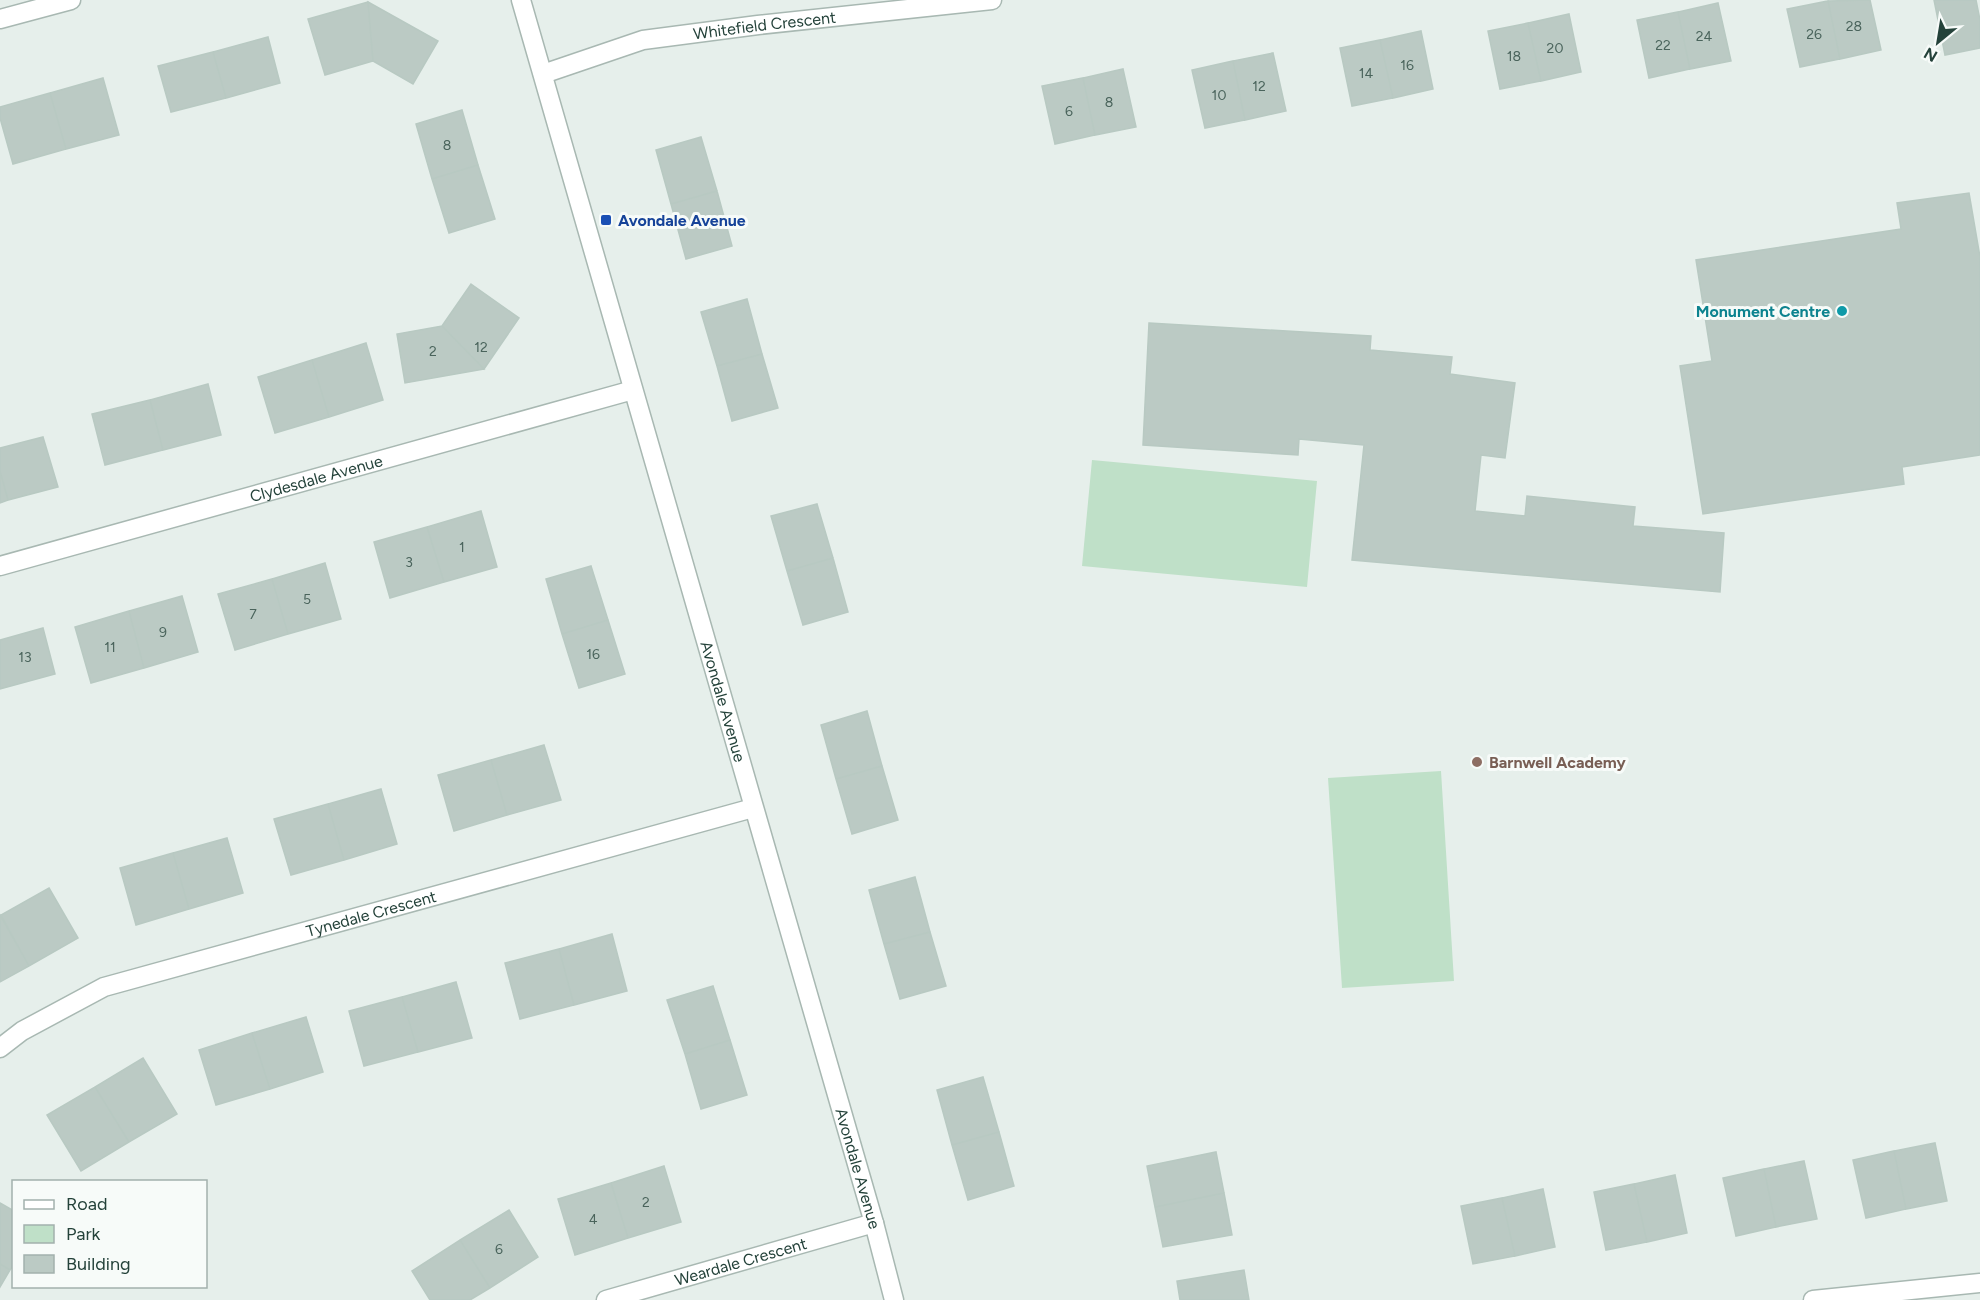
<svg xmlns="http://www.w3.org/2000/svg" width="1980" height="1300" viewBox="0 0 1980 1300" font-family="Figtree,sans-serif">
<style>
.green{fill:#bfe0c8}
.building{fill:#bbcac4;stroke:#b8c9c2;stroke-width:1.5}
.lines{fill:none;stroke-linecap:round;stroke-linejoin:round}
.minor-casing{stroke:#a8b8b2;stroke-width:21}
.minor{stroke:#fff;stroke-width:18}
.transit-dot{fill:#1a4fb4;stroke:#f7fbf9;stroke-width:2}
.culture-dot{fill:#0f9aa8;stroke:#f7fbf9;stroke-width:2}
.education-dot{fill:#8d6e63;stroke:#f7fbf9;stroke-width:2}
.labels{text-anchor:middle;stroke-width:6;stroke-linejoin:round;paint-order:stroke}
.number-label{font-size:14px;fill:#4a645c}
.street-label{font-size:16px;fill:#24423a;stroke:#f7fbf9}
.transit-label{font-size:16px;font-weight:bold;fill:#164399;stroke:#f7fbf9;text-anchor:start}
.culture-label{font-size:16px;font-weight:bold;fill:#0d838f;stroke:#f7fbf9;text-anchor:end}
.education-label{font-size:16px;font-weight:bold;fill:#785e54;stroke:#f7fbf9;text-anchor:start}
</style>
<rect width="100%" height="100%" fill="#e6efeb"/>
<path class="green" d="M 1092,460 L 1317,481 L 1307,587 L 1082,566 Z
M 1441,771 L 1454,981 L 1342,988 L 1328,778 Z"/>
<path class="building" d="M 1870,0 L 1881,50 L 1840,59 L 1828,1 Z
M 1934,0 L 1976,0 L 1980,20 L 1980,48 L 1945,55 Z
M 1828,1 L 1840,59 L 1800,67 L 1787,9 Z
M 368,2 L 438,41 L 413,84 L 373,61 Z
M 368,2 L 373,61 L 325,75 L 308,19 Z
M 1718,3 L 1731,61 L 1690,69 L 1678,12 Z
M 1678,12 L 1690,69 L 1649,78 L 1637,20 Z
M 1569,14 L 1581,72 L 1541,81 L 1528,23 Z
M 1528,23 L 1541,81 L 1500,89 L 1488,31 Z
M 1421,31 L 1433,89 L 1393,98 L 1380,40 Z
M 268,37 L 280,83 L 226,98 L 213,52 Z
M 1380,40 L 1393,98 L 1352,106 L 1340,48 Z
M 213,52 L 226,98 L 171,112 L 158,66 Z
M 1273,53 L 1286,111 L 1245,120 L 1233,61 Z
M 1233,61 L 1245,120 L 1205,128 L 1192,70 Z
M 1123,69 L 1136,127 L 1095,135 L 1083,78 Z
M 103,78 L 119,135 L 66,149 L 50,93 Z
M 1083,78 L 1095,135 L 1055,144 L 1042,86 Z
M 50,93 L 66,149 L 13,164 L 0,118 L 0,107 Z
M 462,110 L 478,165 L 432,179 L 416,124 Z
M 701,137 L 717,191 L 671,204 L 656,150 Z
M 478,165 L 495,219 L 449,233 L 432,179 Z
M 717,191 L 732,246 L 686,259 L 671,204 Z
M 1969,193 L 1980,257 L 1980,455 L 1902,467 L 1904,484 L 1703,514 L 1680,366 L 1712,361 L 1696,260 L 1901,229 L 1897,203 Z
M 471,284 L 519,318 L 484,369 L 442,326 Z
M 747,299 L 762,354 L 717,366 L 701,312 Z
M 1149,323 L 1371,336 L 1370,350 L 1452,357 L 1450,374 L 1515,383 L 1505,458 L 1481,455 L 1475,511 L 1525,516 L 1527,496 L 1635,507 L 1633,526 L 1724,533 L 1720,592 L 1352,560 L 1364,445 L 1299,439 L 1298,455 L 1143,445 Z
M 442,326 L 484,369 L 405,383 L 397,334 Z
M 366,343 L 383,400 L 329,417 L 312,360 Z
M 762,354 L 778,408 L 732,421 L 717,366 Z
M 312,360 L 329,417 L 275,433 L 258,377 Z
M 208,384 L 221,435 L 163,450 L 150,400 Z
M 150,400 L 163,450 L 105,465 L 92,414 Z
M 43,437 L 58,487 L 8,500 L 0,471 L 0,448 Z
M 0,471 L 8,500 L 0,503 Z
M 817,504 L 833,558 L 787,571 L 771,516 Z
M 481,511 L 497,567 L 444,582 L 427,527 Z
M 427,527 L 444,582 L 390,598 L 374,542 Z
M 833,558 L 848,612 L 803,625 L 787,571 Z
M 325,563 L 341,619 L 288,634 L 272,579 Z
M 591,566 L 608,620 L 562,634 L 546,579 Z
M 272,579 L 288,634 L 235,650 L 218,594 Z
M 182,596 L 198,652 L 144,668 L 129,611 Z
M 129,611 L 144,668 L 91,683 L 75,627 Z
M 608,620 L 625,674 L 579,688 L 562,634 Z
M 43,628 L 55,674 L 0,689 L 0,640 Z
M 867,711 L 882,766 L 836,779 L 821,725 Z
M 544,745 L 561,800 L 507,815 L 491,760 Z
M 491,760 L 507,815 L 454,831 L 438,775 Z
M 882,766 L 898,820 L 852,834 L 836,779 Z
M 381,789 L 397,844 L 344,860 L 328,804 Z
M 328,804 L 344,860 L 291,875 L 274,819 Z
M 227,838 L 243,893 L 189,909 L 173,853 Z
M 173,853 L 189,909 L 136,925 L 120,868 Z
M 915,877 L 930,932 L 884,944 L 869,890 Z
M 49,888 L 78,938 L 29,966 L 1,915 Z
M 0,915 L 29,966 L 0,982 Z
M 930,932 L 946,986 L 900,999 L 884,944 Z
M 612,934 L 627,991 L 574,1005 L 559,949 Z
M 559,949 L 574,1005 L 520,1019 L 505,963 Z
M 456,982 L 472,1038 L 418,1052 L 402,997 Z
M 713,986 L 730,1040 L 685,1054 L 667,1000 Z
M 402,997 L 418,1052 L 364,1066 L 349,1011 Z
M 306,1017 L 323,1072 L 270,1089 L 252,1033 Z
M 252,1033 L 270,1089 L 216,1105 L 199,1050 Z
M 730,1040 L 747,1095 L 701,1109 L 685,1054 Z
M 143,1058 L 177,1114 L 129,1142 L 95,1087 Z
M 983,1077 L 999,1132 L 952,1145 L 937,1090 Z
M 95,1087 L 129,1142 L 81,1171 L 47,1115 Z
M 999,1132 L 1014,1186 L 968,1200 L 952,1145 Z
M 1935,1143 L 1947,1201 L 1906,1209 L 1894,1151 Z
M 1894,1151 L 1906,1209 L 1866,1218 L 1853,1160 Z
M 1216,1152 L 1224,1193 L 1155,1207 L 1147,1166 Z
M 1804,1161 L 1817,1219 L 1776,1227 L 1764,1169 Z
M 664,1166 L 681,1222 L 628,1238 L 611,1183 Z
M 1764,1169 L 1776,1227 L 1736,1236 L 1723,1178 Z
M 1675,1175 L 1687,1233 L 1647,1242 L 1634,1184 Z
M 611,1183 L 628,1238 L 575,1255 L 558,1199 Z
M 1634,1184 L 1647,1242 L 1606,1250 L 1594,1192 Z
M 1543,1189 L 1555,1247 L 1515,1256 L 1502,1198 Z
M 1224,1193 L 1232,1235 L 1163,1247 L 1155,1207 Z
M 1502,1198 L 1515,1256 L 1473,1264 L 1461,1206 Z
M 0,1203 L 14,1211 L 14,1264 L 10,1270 L 0,1264 Z
M 509,1210 L 538,1257 L 490,1288 L 460,1240 Z
M 460,1240 L 490,1288 L 470,1300 L 430,1300 L 412,1271 Z
M 0,1264 L 10,1270 L 0,1287 Z
M 1244,1270 L 1249,1300 L 1180,1300 L 1177,1281 Z"/>
<g class="lines">
<g class="minor-casing">
<g id="minor">
<path id="s1" d="M 521,0 L 874,1223 L 894,1300"/>
<path d="M 0,19 L 71,0"/>
<path id="s2" d="M 543,74 L 643,40 L 758,25 L 992,0"/>
<path id="s3" d="M 0,566 L 633,390"/>
<path id="s4" d="M 0,1048 L 22,1031 L 104,987 L 753,808"/>
<path id="s5" d="M 606,1300 L 874,1223"/>
<path d="M 1813,1300 L 1980,1283"/>
</g>
</g>
<use href="#minor" class="minor"/>
</g>
<rect class="transit-dot" x="600" y="214" width="12" height="12" rx="3"/>
<circle class="culture-dot" cx="1842" cy="311" r="6"/>
<circle class="education-dot" cx="1477" cy="762" r="6"/>
<g class="labels">
<g class="number-label">
<text x="1854" y="31">28</text>
<text x="1814" y="39">26</text>
<text x="1704" y="41">24</text>
<text x="1663" y="50">22</text>
<text x="1555" y="53">20</text>
<text x="1514" y="61">18</text>
<text x="1407" y="70">16</text>
<text x="1366" y="78">14</text>
<text x="1259" y="91">12</text>
<text x="1219" y="100">10</text>
<text x="1109" y="107">8</text>
<text x="1069" y="116">6</text>
<text x="447" y="150">8</text>
<text x="481" y="352">12</text>
<text x="433" y="356">2</text>
<text x="462" y="552">1</text>
<text x="409" y="567">3</text>
<text x="307" y="604">5</text>
<text x="253" y="619">7</text>
<text x="163" y="637">9</text>
<text x="110" y="652">11</text>
<text x="593" y="659">16</text>
<text x="25" y="662">13</text>
<text x="646" y="1207">2</text>
<text x="593" y="1224">4</text>
<text x="499" y="1254">6</text>
</g>
<g class="street-label">
<text dy="6" stroke="none"><textPath href="#s2" startOffset="228">Whitefield Crescent</textPath></text>
<text dy="6" stroke="none"><textPath href="#s3" startOffset="328">Clydesdale Avenue</textPath></text>
<text dy="6" stroke="none"><textPath href="#s1" startOffset="730">Avondale Avenue</textPath></text>
<text dy="6" stroke="none"><textPath href="#s4" startOffset="398">Tynedale Crescent</textPath></text>
<text dy="6" stroke="none"><textPath href="#s1" startOffset="1216">Avondale Avenue</textPath></text>
<text dy="6" stroke="none"><textPath href="#s5" startOffset="140">Weardale Crescent</textPath></text>
</g>
<g class="transit-label">
<text x="618" y="226">Avondale Avenue</text>
</g>
<g class="culture-label">
<text x="1830" y="317">Monument Centre</text>
</g>
<g class="education-label">
<text x="1489" y="768">Barnwell Academy</text>
</g>
</g>
<rect x="12" y="1180" width="195" height="108" fill="#f7fbf9" stroke="#a3b1ad" stroke-width="1.5"/>
<rect x="24" y="1200" width="30" height="9" fill="#ffffff" stroke="#a3b1ad" stroke-width="1.5"/>
<text x="66" y="1210" font-size="18" fill="#24423a">Road</text>
<rect x="24" y="1225" width="30" height="18" fill="#bfe0c8" stroke="#a3b1ad" stroke-width="1.5"/>
<text x="66" y="1240" font-size="18" fill="#24423a">Park</text>
<rect x="24" y="1255" width="30" height="18" fill="#bbcac4" stroke="#a3b1ad" stroke-width="1.5"/>
<text x="66" y="1270" font-size="18" fill="#24423a">Building</text>
<g transform="translate(1938 42) rotate(210)" stroke="#f7fbf9" stroke-width="4.5" paint-order="stroke">
<path d="M0-4.5L10 22L0 15L-10 22Z" fill="#24423a"/>
<text y="-9" font-size="16" font-weight="bold" text-anchor="middle" fill="#24423a">N</text>
</g>
</svg>
